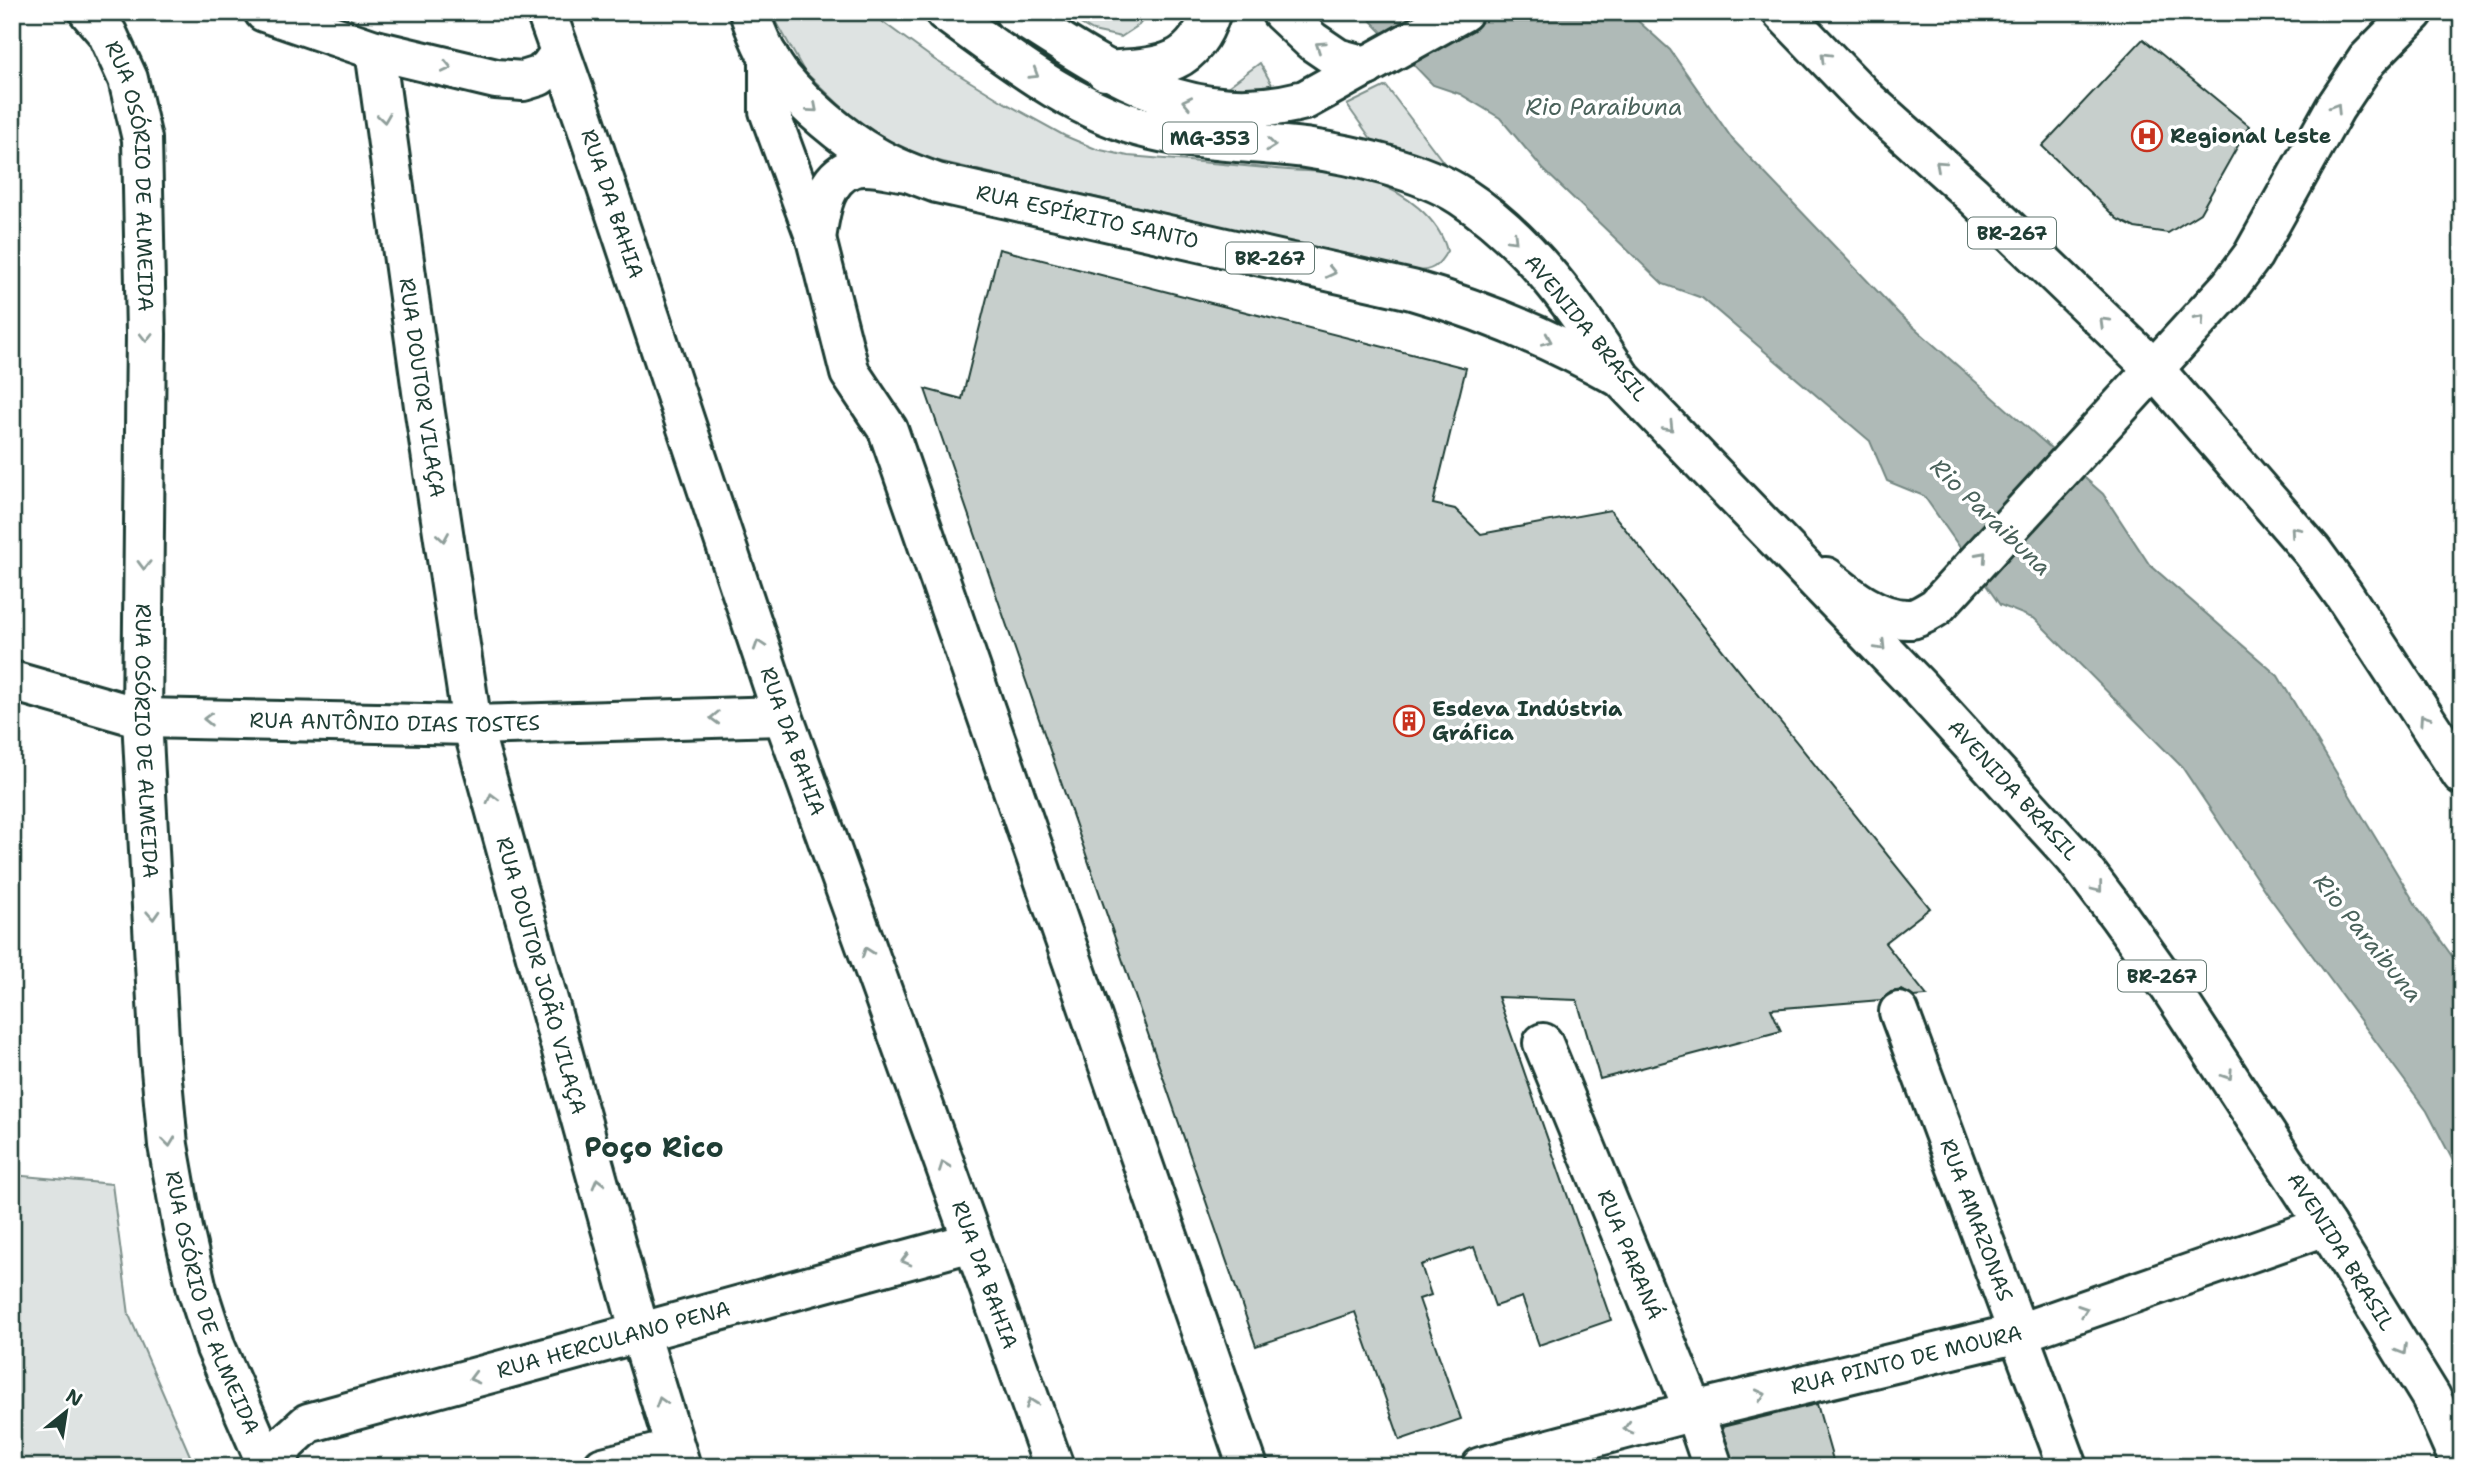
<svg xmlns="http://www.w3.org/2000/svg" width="2474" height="1479" viewBox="0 0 2474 1479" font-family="'Shantell Sans',sans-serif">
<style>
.green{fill:#dee3e2;stroke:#7e908b;stroke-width:2}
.water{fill:#afbab7;stroke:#758883;stroke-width:2}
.building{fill:#c7cfcc;stroke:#1f3d34;stroke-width:2}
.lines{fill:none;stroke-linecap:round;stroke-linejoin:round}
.minor-casing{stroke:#1f3d34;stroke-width:44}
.tertiary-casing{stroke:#1f3d34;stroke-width:44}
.secondary-casing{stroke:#1f3d34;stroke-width:44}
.primary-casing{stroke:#1f3d34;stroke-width:44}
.trunk-casing{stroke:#1f3d34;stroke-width:44}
.minor{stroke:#fff;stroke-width:38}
.tertiary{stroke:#fff;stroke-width:38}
.secondary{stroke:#fff;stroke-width:38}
.primary{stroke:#fff;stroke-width:38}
.trunk{stroke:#fff;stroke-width:38}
.oneway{stroke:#8f9e9a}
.labels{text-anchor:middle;stroke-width:7;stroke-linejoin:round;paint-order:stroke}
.shield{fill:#fff;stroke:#627771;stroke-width:2}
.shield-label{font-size:19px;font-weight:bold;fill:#1f3d34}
.poi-label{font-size:21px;font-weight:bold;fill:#1f3d34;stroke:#fff;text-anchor:start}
.street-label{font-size:21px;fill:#1f3d34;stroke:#fff}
.water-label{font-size:23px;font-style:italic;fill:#4a625b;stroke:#fff}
.district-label{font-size:28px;font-weight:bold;fill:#1f3d34;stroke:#fff}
</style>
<rect width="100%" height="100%" fill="#fff"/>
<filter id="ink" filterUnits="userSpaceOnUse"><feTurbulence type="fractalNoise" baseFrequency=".0143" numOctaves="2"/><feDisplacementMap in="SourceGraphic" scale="14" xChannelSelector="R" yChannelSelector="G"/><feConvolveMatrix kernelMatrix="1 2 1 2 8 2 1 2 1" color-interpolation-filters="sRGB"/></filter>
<g filter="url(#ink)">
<path class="green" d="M 771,12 L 869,12 L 935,60 L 1005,103 L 1065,136 L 1096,149 L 1128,156 C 1181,160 1234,165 1288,170 C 1314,172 1347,171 1372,181 C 1404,193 1439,217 1447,251 C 1438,267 1432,271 1414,271 L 917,156 L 882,140 L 848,113 L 804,71 Z
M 1060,12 L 1149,12 L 1139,25 L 1121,37 L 1093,31 Z
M 1260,63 L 1276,92 L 1222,91 Z
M 1386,86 L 1444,163 L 1374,143 L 1347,105 Z
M 12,1175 L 112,1184 L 129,1315 L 195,1467 L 12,1467 Z"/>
<path class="water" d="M 1368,12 L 1628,12 L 1670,50 L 1733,140 L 1900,315 L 2103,494 L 2149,564 L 2278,676 L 2419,910 L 2462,970 L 2462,1178 L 2427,1111 L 2265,891 L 2182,767 L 2035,619 L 2000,605 L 1924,496 L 1887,481 L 1870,441 L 1702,298 L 1663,284 L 1543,169 L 1500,118 L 1460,94 L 1433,85 L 1371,21 Z"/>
<path class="building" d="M 2143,39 L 2249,126 L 2200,213 L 2168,233 L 2135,228 L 2117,219 L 2042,146 Z
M 999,249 L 1466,368 L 1433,504 L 1455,509 L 1481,534 L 1610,510 L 1930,908 L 1885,943 L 1927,996 L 1914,997 L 1902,990 L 1891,992 L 1881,1000 L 1771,1009 L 1781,1031 L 1600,1079 L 1577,1000 L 1498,997 L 1611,1320 L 1539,1345 L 1522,1297 L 1495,1306 L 1474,1247 L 1421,1265 L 1431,1295 L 1419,1299 L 1461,1419 L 1400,1440 L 1355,1312 L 1256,1346 L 925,389 L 962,399 Z
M 1817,1404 L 1835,1467 L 1734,1467 L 1722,1427 Z"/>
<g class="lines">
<g class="minor-casing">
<g id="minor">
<path d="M 264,12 L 375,50 L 496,79 L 523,81 L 539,76 L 549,68 L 560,53"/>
<path id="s1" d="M 375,50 L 424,406 L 472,725 L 640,1333 L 681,1467"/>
<path d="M 769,57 L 769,111 L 816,239 L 850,373 L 888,430 L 1248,1467"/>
<path d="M 816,239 C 820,213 823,179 852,168 C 867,162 891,170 907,172"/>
<path id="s2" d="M 1899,1012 L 2068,1467"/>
<path id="s3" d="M 1543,1043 L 1694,1411 L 1713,1467"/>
<path d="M 603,1467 L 675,1449"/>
<path id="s4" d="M 1481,1467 L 1694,1411 L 2019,1333 L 2326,1226"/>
</g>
</g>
<g class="tertiary-casing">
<g id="tertiary">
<path d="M 1281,12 L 1312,41 L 1337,58 L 1367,66"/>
<path d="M 1105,71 C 1157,67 1193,69 1211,12"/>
<path d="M 2154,369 L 2230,286 L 2253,255 L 2335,108 L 2367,60 L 2414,12"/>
<path id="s5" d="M 12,681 L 142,718 L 472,725 L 783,716"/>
<path id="s6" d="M 275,1467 L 285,1444 L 308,1423 L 972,1242"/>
</g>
</g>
<g class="secondary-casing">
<g id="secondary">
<path id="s7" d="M 89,12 L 107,33 L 128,79 L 142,139 L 146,334 L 142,718 L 160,1058 L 168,1145 L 183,1229 L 197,1289 L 216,1348 L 268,1467"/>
<path id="s8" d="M 546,12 L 584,119 L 783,716 L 1054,1467"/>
</g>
</g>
<g class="primary-casing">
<path id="primary" d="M 945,12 C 1008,58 1075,112 1152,130 C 1201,142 1254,142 1305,148 C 1352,155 1421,170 1461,196 C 1530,241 1578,310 1621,378
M 1014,12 C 1108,72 1187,130 1305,100 L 1463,12
M 1826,577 C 1849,596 1879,621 1911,619 C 1919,618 1929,611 1936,607 L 2154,369"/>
</g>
<g class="trunk-casing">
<g id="trunk">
<path id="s9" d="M 749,12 C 757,35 767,60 783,79 C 805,105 843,138 873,155 C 893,167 915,175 937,183 L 1412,290 C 1486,311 1555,341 1621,378 L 1920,688 L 2075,858 L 2119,916 L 2171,989 L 2326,1226 L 2431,1397 L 2462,1467"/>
<path d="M 1782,12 L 1868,101 L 1973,195 L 2154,369 L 2312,551 L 2344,595 L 2462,775"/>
</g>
</g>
<use href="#minor" class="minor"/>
<use href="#tertiary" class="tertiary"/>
<use href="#secondary" class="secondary"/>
<use href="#primary" class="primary"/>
<use href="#trunk" class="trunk"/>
</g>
<defs><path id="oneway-chevron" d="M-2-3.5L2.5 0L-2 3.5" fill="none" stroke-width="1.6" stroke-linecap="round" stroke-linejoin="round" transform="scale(1.75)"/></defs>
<g class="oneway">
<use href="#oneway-chevron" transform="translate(1320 46) rotate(-146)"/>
<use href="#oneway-chevron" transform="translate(1825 57) rotate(-135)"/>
<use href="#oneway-chevron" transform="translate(447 67) rotate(13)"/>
<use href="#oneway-chevron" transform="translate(1034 74) rotate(32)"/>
<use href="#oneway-chevron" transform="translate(1187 102) rotate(-168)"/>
<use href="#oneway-chevron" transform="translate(813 108) rotate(41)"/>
<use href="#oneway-chevron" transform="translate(2336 108) rotate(-58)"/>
<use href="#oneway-chevron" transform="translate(384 118) rotate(82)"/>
<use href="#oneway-chevron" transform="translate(1271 145) rotate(6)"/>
<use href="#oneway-chevron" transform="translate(1940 165) rotate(-138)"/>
<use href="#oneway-chevron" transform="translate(1513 239) rotate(45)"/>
<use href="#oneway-chevron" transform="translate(1331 272) rotate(13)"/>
<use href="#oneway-chevron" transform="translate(2200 319) rotate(-48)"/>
<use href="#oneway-chevron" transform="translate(2104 322) rotate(-136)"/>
<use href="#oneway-chevron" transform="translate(146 337) rotate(90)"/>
<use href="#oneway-chevron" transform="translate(1547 340) rotate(23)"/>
<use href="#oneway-chevron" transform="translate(1669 427) rotate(46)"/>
<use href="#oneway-chevron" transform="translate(2295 531) rotate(-131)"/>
<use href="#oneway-chevron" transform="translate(443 537) rotate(81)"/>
<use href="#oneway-chevron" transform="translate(1982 556) rotate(-48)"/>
<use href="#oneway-chevron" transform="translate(144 565) rotate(91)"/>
<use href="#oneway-chevron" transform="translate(759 645) rotate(-108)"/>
<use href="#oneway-chevron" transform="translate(1881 646) rotate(46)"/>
<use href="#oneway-chevron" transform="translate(715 718) rotate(178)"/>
<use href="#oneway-chevron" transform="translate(208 719) rotate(-179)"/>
<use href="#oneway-chevron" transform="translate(2424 719) rotate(-124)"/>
<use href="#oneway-chevron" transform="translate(492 798) rotate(-105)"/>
<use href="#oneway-chevron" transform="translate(2098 888) rotate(52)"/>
<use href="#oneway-chevron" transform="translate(153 915) rotate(87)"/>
<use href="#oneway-chevron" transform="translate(867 952) rotate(-110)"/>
<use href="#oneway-chevron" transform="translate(2228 1075) rotate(57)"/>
<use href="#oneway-chevron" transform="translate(169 1142) rotate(83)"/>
<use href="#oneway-chevron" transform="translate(944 1166) rotate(-110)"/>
<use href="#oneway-chevron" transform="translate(598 1183) rotate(-105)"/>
<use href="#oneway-chevron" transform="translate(906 1260) rotate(165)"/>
<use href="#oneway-chevron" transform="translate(2083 1310) rotate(-19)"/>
<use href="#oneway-chevron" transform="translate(2402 1350) rotate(59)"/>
<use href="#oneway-chevron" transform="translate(474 1378) rotate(165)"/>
<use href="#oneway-chevron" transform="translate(1761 1395) rotate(-14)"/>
<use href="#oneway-chevron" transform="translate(661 1402) rotate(-107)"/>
<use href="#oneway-chevron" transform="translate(1031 1403) rotate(-110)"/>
<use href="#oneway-chevron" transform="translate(1628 1428) rotate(165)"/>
</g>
</g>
<defs>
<g id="hospital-ring" transform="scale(1.575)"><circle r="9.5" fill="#fff" stroke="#c8321e" stroke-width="1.5"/><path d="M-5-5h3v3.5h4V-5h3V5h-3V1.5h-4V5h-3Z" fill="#c8321e"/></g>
<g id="building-ring" transform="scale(1.575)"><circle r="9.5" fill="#fff" stroke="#c8321e" stroke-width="1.5"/><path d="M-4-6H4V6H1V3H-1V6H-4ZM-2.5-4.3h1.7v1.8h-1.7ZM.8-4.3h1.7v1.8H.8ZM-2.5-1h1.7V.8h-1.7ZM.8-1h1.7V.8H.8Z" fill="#c8321e"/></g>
</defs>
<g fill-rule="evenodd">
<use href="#hospital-ring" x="2147" y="136"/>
<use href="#building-ring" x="1409" y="721"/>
</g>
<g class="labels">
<g class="shield">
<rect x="1163" y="122.5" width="94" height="31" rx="5"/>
<rect x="1968" y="217.5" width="88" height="31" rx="5"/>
<rect x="1226" y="242.5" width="88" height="31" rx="5"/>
<rect x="2118" y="960.5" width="88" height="31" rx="5"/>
</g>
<g class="shield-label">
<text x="1210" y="145">MG-353</text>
<text x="2012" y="240">BR-267</text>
<text x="1270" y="265">BR-267</text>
<text x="2162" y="983">BR-267</text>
</g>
<g class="poi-label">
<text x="2170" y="143">Regional Leste</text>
<text x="1432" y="716">Esdeva Indústria<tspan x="1432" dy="24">Gráfica</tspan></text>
</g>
<g class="street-label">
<text dy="7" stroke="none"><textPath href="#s7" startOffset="175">RUA OSÓRIO DE ALMEIDA</textPath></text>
<text dy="7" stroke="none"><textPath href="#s8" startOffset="203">RUA DA BAHIA</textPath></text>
<text dy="7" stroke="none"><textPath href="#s9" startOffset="418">RUA ESPÍRITO SANTO</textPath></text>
<text transform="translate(1586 328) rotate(51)" y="7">AVENIDA BRASIL</text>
<text dy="7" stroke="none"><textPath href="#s1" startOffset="341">RUA DOUTOR VILAÇA</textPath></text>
<text dy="7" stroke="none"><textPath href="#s5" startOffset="388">RUA ANTÔNIO DIAS TOSTES</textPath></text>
<text dy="7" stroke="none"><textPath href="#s7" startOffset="742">RUA OSÓRIO DE ALMEIDA</textPath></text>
<text dy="7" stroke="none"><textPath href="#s8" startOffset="770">RUA DA BAHIA</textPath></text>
<text dy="7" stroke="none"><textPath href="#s9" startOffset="1547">AVENIDA BRASIL</textPath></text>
<text dy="7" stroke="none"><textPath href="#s1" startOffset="942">RUA DOUTOR JOÃO VILAÇA</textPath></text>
<text dy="7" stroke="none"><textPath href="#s2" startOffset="222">RUA AMAZONAS</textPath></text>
<text dy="7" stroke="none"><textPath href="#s9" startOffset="2114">AVENIDA BRASIL</textPath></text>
<text dy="7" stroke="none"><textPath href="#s3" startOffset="229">RUA PARANÁ</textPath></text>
<text dy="7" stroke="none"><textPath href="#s8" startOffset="1337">RUA DA BAHIA</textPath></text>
<text dy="7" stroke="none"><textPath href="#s7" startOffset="1311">RUA OSÓRIO DE ALMEIDA</textPath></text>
<text dy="7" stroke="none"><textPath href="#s6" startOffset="373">RUA HERCULANO PENA</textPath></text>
<text dy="7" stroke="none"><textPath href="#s4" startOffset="439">RUA PINTO DE MOURA</textPath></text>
</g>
<g class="water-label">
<text x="1604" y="115">Rio Paraibuna</text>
<text transform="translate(1991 517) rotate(44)" y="8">Rio Paraibuna</text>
<text transform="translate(2368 938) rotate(51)" y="8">Rio Paraibuna</text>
</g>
<g class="district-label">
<text x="654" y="1157">Poço Rico</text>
</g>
</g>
<rect width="2474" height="1479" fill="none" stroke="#fff" stroke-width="42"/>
<rect x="21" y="21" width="2432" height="1437" fill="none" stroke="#1f3d34" stroke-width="2.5" filter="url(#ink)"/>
<g transform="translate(66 1412) rotate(30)" stroke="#ffffff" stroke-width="5" paint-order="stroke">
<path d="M0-5L12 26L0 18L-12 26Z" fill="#1f3d34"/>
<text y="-10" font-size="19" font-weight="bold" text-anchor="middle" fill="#1f3d34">N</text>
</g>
</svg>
